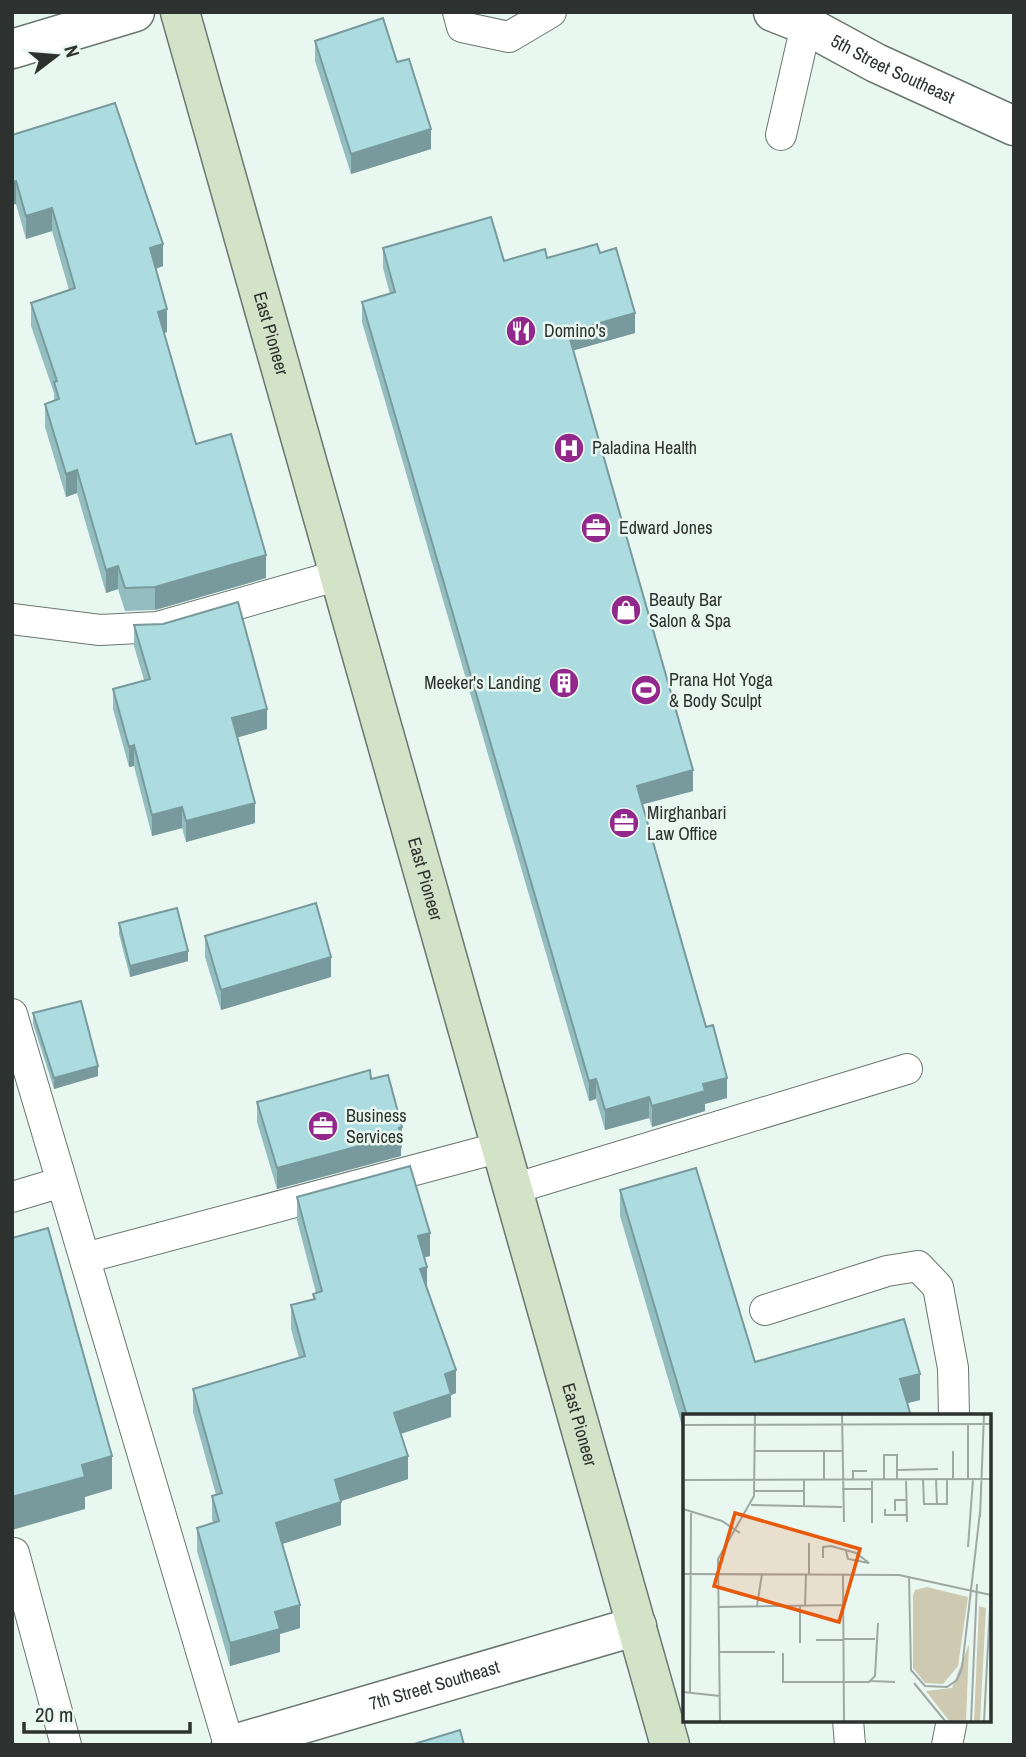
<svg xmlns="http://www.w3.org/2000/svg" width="1026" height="1757" viewBox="0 0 1026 1757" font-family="'Archivo Narrow',sans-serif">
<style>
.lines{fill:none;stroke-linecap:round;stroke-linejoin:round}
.service-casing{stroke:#6a7671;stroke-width:32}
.minor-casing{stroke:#6a7671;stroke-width:41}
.secondary-casing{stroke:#6a7671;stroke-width:41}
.service{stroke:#fff;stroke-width:30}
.minor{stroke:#fff;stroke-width:38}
.secondary{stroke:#d3e3c8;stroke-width:38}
.wall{fill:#94bdc0}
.shaded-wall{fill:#789a9c}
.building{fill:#acdcdf;stroke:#789a9c;stroke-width:2}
.labels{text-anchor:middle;stroke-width:5;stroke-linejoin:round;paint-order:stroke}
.street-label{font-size:18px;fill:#2d3230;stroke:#e9f7f1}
.poi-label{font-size:18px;fill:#2d3230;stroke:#e9f7f1;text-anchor:start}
.inset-road{fill:none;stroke:#9ea8a4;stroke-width:2}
.view{fill:#e8590c;fill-opacity:0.15;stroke:#e8590c;stroke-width:3.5}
.inset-edge{fill:none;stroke:#2d3230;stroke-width:3.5}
</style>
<rect width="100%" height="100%" fill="#e9f7f1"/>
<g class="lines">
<g class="service-casing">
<path id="service" d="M 458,12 L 462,27 L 509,37 L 551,12
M 781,135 L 806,25
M 12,619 L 100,630 L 158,627 L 339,575
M 12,1014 L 229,1745
M 513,1189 L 907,1069
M 12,1197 L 62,1182
M 85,1258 L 501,1147
M 765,1310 L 887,1271 L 918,1266 L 938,1287 L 953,1368 L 954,1416
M 14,1553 L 66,1745
M 848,1720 L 850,1745
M 947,1745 L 952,1720"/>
</g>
<g class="minor-casing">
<g id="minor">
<path id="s1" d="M 773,12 L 806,25 L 876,63 L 1014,126"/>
<path d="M 12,49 L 135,12"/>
<path id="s2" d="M 231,1745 L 637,1626"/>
</g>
</g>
<g class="secondary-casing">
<g id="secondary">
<path id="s3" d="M 180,12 L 670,1745"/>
</g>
</g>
<use href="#service" class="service"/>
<use href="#minor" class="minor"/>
<use href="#secondary" class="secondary"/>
</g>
<path class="wall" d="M 315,41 L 397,62 L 431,149 L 351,174 L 315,61 Z
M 12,135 L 163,266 L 156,269 L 167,332 L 164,333 L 196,444 L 266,578 L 155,610 L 125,611 L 118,589 L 106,593 L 77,493 L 66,497 L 45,427 L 45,404 L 54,401 L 54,393 L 31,326 L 31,303 L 69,290 L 52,231 L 26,239 L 16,204 Z
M 383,248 L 504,261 L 600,253 L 635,333 L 573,350 L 693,791 L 642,804 L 727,1098 L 705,1104 L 705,1111 L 652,1127 L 649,1118 L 605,1130 L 596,1099 L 589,1101 L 362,322 L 362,302 L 390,294 L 383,268 Z
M 134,625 L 267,729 L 238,737 L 255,823 L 186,842 L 182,828 L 152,836 L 134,766 L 129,767 L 113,709 L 113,689 L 144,680 L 134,646 Z
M 119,923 L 188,961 L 130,977 L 119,934 Z
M 205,936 L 331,977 L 221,1010 L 205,957 Z
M 33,1013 L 98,1076 L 54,1089 L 33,1024 Z
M 371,1079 L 402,1147 L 401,1148 L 401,1156 L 277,1189 L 257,1122 L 257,1102 Z
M 620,1190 L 755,1362 L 920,1400 L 907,1403 L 911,1416 L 685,1416 L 685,1436 L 620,1216 Z
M 297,1197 L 430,1256 L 424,1257 L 427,1287 L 456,1393 L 451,1395 L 451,1417 L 401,1434 L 408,1479 L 341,1501 L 341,1525 L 282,1544 L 300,1628 L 280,1634 L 280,1652 L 230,1666 L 197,1551 L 197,1528 L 213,1523 L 212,1519 L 212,1496 L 216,1495 L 193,1412 L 193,1389 L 299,1358 L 291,1329 L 291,1305 L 313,1299 L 313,1294 L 316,1293 L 297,1220 Z"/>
<path class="shaded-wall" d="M 431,129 L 431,149 L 351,174 L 351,154 Z
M 16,181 L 16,204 L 12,205 L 12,182 Z
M 52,208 L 52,231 L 26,239 L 26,216 Z
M 163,244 L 163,266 L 150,271 L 150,248 Z
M 167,309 L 167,332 L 158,335 L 158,312 Z
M 635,313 L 635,333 L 568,352 L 568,332 Z
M 77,470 L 77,493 L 66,497 L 66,474 Z
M 266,555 L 266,578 L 155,610 L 155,587 Z
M 118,566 L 118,589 L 106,593 L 106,570 Z
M 267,709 L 267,729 L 232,739 L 232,718 Z
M 134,745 L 134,766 L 129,767 L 129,747 Z
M 693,770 L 693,791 L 637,806 L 637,786 Z
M 255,803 L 255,823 L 186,842 L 186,821 Z
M 182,807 L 182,828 L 152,836 L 152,815 Z
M 188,951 L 188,961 L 130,977 L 130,966 Z
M 331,957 L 331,977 L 221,1010 L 221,990 Z
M 12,1050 L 14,1050 L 14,1082 L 12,1082 Z
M 98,1066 L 98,1076 L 54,1089 L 54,1078 Z
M 727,1078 L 727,1098 L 705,1104 L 705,1111 L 652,1127 L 652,1106 L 703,1084 Z
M 596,1079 L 596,1099 L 589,1101 L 589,1081 Z
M 649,1097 L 649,1118 L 605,1130 L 605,1110 Z
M 402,1127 L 402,1147 L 401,1148 L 401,1156 L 277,1189 L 277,1168 Z
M 430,1233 L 430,1256 L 418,1259 L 418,1236 Z
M 427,1267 L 427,1290 L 420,1269 Z
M 456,1370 L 456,1393 L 451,1395 L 451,1417 L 394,1436 L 394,1413 L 445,1374 Z
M 920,1374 L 920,1400 L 900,1405 L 900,1379 Z
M 112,1456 L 112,1489 L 85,1497 L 85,1509 L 12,1530 L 12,1497 L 82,1465 Z
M 408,1456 L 408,1479 L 335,1503 L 335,1480 Z
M 341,1502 L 341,1525 L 276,1546 L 276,1523 Z
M 300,1605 L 300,1628 L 280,1634 L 280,1652 L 230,1666 L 230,1643 L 275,1612 Z"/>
<path class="building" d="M 383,18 L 397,62 L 409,59 L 431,129 L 351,154 L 315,41 Z
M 115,103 L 163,244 L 150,248 L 167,309 L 158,312 L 196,444 L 231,434 L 266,555 L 155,587 L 125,588 L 118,566 L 106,570 L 77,470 L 66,474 L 45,404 L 59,399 L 54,382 L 57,381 L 31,303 L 75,288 L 52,208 L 26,216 L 16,181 L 12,182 L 12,135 Z
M 491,217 L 504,261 L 545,249 L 547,258 L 597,244 L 600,253 L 616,248 L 635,313 L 568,332 L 693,770 L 637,786 L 706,1027 L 713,1025 L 727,1078 L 703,1084 L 705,1091 L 652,1106 L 649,1097 L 605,1110 L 596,1079 L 589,1081 L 362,302 L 395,292 L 383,248 Z
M 238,602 L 267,709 L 232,718 L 255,803 L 186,821 L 182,807 L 152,815 L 134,745 L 129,747 L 113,689 L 150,679 L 134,625 L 163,624 Z
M 316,903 L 331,957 L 221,990 L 205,936 Z
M 177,908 L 188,951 L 130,966 L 119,923 Z
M 81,1001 L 98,1066 L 54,1078 L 33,1013 Z
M 370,1070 L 371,1079 L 388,1075 L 402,1127 L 399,1128 L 401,1135 L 277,1168 L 257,1102 Z
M 410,1166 L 430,1233 L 418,1236 L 427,1267 L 420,1269 L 456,1370 L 445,1374 L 451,1394 L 394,1413 L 408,1456 L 335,1480 L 341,1502 L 276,1523 L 300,1605 L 275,1612 L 280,1629 L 230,1643 L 197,1528 L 219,1521 L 212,1496 L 222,1493 L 193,1389 L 305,1356 L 291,1305 L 315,1299 L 313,1294 L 322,1291 L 297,1197 Z
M 696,1168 L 755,1362 L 904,1319 L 920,1374 L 900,1379 L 911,1416 L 687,1416 L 620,1190 Z
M 48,1228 L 112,1456 L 82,1465 L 85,1477 L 12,1497 L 12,1238 Z
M 460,1730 L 464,1745 L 411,1745 Z"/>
<defs>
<g id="restaurant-disc" transform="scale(1.575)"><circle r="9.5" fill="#92288c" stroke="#e9f7f1"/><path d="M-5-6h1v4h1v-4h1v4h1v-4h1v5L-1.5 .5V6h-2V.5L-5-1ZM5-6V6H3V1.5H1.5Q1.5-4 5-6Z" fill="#fff"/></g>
<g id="hospital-disc" transform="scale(1.575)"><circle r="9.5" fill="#92288c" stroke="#e9f7f1"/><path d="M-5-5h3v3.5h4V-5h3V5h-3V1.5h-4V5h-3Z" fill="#fff"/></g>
<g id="office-disc" transform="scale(1.575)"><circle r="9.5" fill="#92288c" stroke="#e9f7f1"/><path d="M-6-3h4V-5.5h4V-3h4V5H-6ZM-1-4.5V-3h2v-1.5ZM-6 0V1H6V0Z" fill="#fff"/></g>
<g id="shop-disc" transform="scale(1.575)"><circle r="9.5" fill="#92288c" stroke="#e9f7f1"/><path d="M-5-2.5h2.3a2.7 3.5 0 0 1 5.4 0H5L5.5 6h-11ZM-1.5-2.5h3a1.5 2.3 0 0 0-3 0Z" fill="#fff"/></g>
<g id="building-disc" transform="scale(1.575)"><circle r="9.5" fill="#92288c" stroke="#e9f7f1"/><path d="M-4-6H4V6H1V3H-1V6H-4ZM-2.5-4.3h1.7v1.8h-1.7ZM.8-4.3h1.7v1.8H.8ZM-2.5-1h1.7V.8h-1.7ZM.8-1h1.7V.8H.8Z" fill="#fff"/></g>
<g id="stadium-disc" transform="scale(1.575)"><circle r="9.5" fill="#92288c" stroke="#e9f7f1"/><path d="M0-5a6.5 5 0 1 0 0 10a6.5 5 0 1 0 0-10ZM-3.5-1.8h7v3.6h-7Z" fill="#fff"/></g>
</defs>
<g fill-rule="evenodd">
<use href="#restaurant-disc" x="521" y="331"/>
<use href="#hospital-disc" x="569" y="448"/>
<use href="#office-disc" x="596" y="528"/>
<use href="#shop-disc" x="626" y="610"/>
<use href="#building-disc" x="564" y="683"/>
<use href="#stadium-disc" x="646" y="690"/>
<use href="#office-disc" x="624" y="823"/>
<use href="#office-disc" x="323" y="1126"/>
</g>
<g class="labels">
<g class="street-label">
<text dy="6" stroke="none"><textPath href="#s1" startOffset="133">5th Street Southeast</textPath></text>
<text dy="6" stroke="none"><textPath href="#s3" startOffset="334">East Pioneer</textPath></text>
<text dy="6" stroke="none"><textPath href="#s3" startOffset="901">East Pioneer</textPath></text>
<text dy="6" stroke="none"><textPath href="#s3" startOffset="1468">East Pioneer</textPath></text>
<text dy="6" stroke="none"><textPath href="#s2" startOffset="212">7th Street Southeast</textPath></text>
</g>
<g class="poi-label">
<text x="544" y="337">Domino's</text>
<text x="592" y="454">Paladina Health</text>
<text x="619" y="534">Edward Jones</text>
<text x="649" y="606">Beauty Bar<tspan x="649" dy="21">Salon &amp; Spa</tspan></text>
<text x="669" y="686">Prana Hot Yoga<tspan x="669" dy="21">&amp; Body Sculpt</tspan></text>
<text x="541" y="689" text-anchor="end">Meeker's Landing</text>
<text x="647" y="819">Mirghanbari<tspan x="647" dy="21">Law Office</tspan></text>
<text x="346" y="1122">Business<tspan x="346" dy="21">Services</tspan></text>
</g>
</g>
<g transform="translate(683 1414)">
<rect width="308" height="308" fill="#e9f7f1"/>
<path d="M 244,173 L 285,183 L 275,252 L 260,270 L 242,269 L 230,254 L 230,182 L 232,176 ZM 296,192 L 303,194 L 297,308 L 291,308 ZM 286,230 L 283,308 L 267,308 L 243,277 L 269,274 Z" fill="#cdcab1"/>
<path class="inset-road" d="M 159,0 L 161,108M 285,10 L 285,65M 0,11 L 308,10M 72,37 L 159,37M 141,37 L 141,65M 270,37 L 270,65M 214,56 L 255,55M 170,65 L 170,57 L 184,57M 189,65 L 189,109M 201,65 L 201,41 L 214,41 L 214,65M 223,65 L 224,108M 240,65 L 241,90 L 254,90M 253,65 L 254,90 L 264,90 L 264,65M 0,66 L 308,65M 121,66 L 121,94M 159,75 L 189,75M 72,77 L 121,77M 68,91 L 159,93M 0,95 L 39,107 L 57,119M 202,95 L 202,101 L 224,101M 212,97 L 212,86 L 224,86M 297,103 L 301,0M 126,129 L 126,160M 285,133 L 290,65M 140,144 L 140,133 L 148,132 L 173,139 L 186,149 L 165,145 L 163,137M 0,160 L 216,161 L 308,181M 160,160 L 161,308M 226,162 L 228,256 L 242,272 L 264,273 L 274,266 L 279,254 L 297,98M 74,192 L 79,160M 117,192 L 117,229M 122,192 L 123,160M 35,193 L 160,191M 161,225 L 192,225M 133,226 L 161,226M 36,238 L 92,238M 100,239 L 100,268 L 186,268 L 192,262 L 195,209M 188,267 L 212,268M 231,269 L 263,308M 0,278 L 37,282M 7,279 L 8,97M 37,308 L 35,145 L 71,82 L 72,0M 288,308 L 294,170M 301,308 L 308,173"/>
<path class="view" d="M 52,99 L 177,135 L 156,208 L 31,172 Z"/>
<rect width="308" height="308" class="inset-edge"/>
</g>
<rect width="1026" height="1757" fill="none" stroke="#2d3230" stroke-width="28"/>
<g transform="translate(56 56) rotate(74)" stroke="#e9f7f1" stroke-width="5" paint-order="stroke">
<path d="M0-5L12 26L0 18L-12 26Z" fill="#2d3230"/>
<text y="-10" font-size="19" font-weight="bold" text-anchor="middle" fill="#2d3230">N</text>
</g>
<path d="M24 1722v10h166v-10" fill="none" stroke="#2d3230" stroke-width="3.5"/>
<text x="35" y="1722" font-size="21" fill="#2d3230" stroke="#e9f7f1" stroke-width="5" paint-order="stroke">20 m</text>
</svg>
